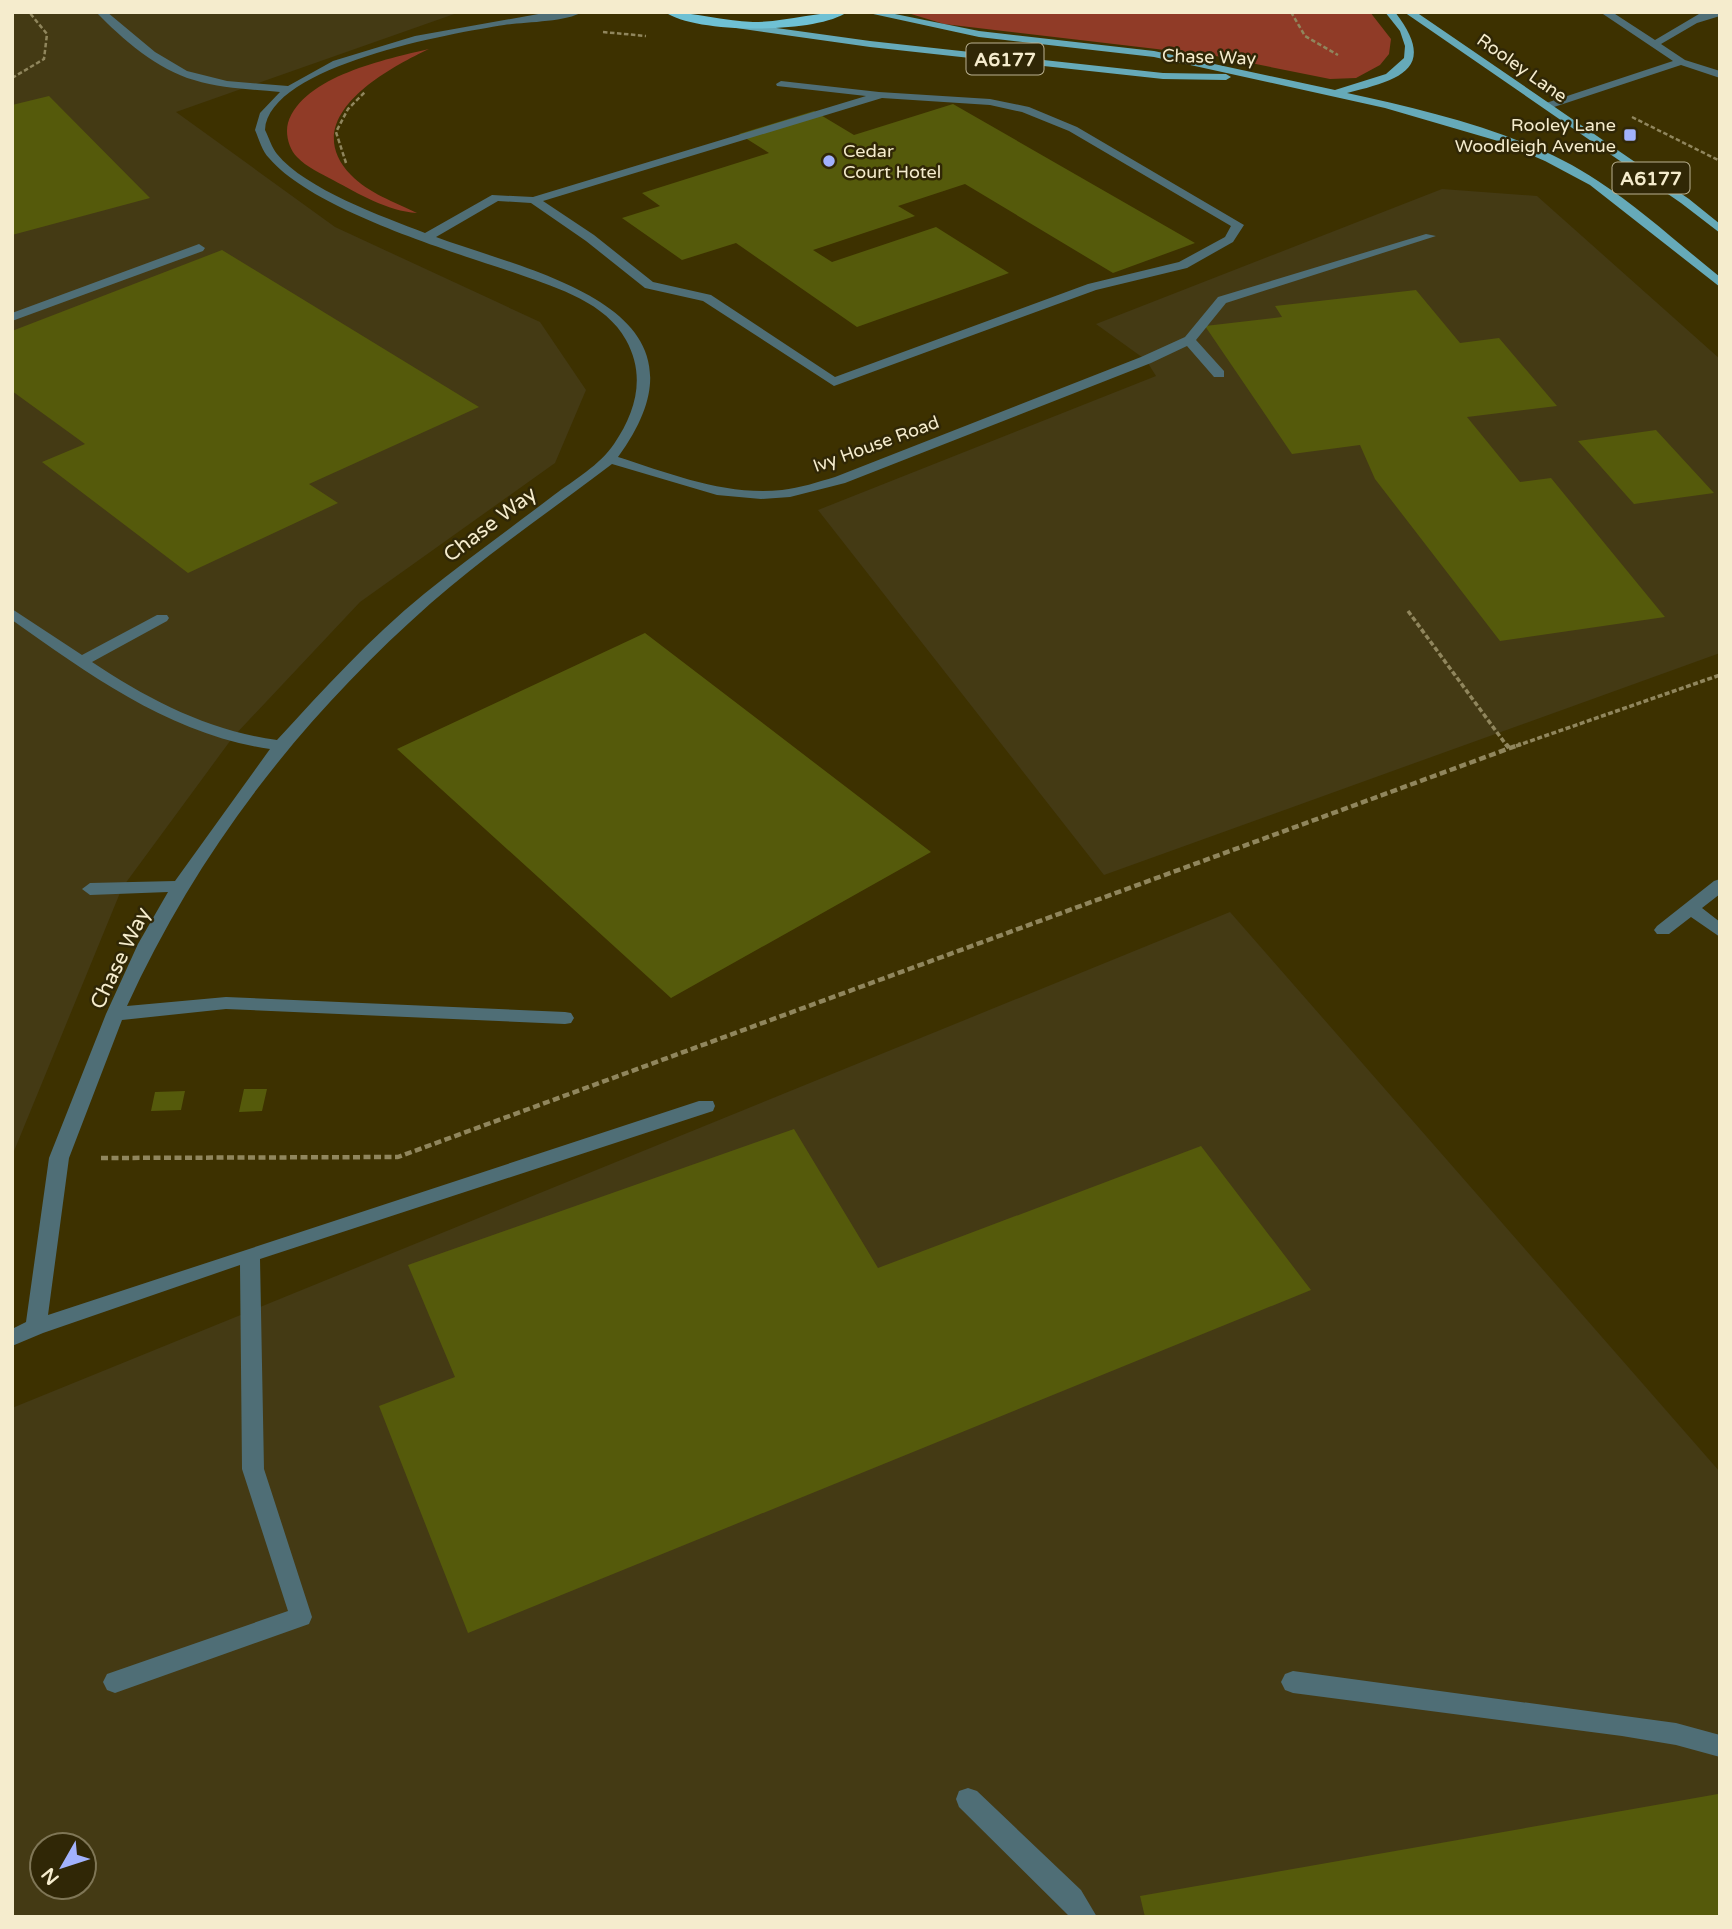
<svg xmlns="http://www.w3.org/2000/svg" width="1732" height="1929" viewBox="0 0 1732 1929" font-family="'Varela Round',sans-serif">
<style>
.built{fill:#443a14;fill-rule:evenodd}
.green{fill:#903b27}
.building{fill:#555a0b}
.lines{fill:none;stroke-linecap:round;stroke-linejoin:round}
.path-far2{stroke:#90865d;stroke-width:2.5;stroke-dasharray:4.5 2.5;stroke-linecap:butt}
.path-far1{stroke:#90865d;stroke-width:3.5;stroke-dasharray:5 2.5;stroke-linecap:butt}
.path{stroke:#90865d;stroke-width:4.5;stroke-dasharray:7 3.5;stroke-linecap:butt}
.minor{fill:#4f6e76;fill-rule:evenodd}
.major{fill:#66aab9;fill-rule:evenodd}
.highway{fill:#6fc1d4;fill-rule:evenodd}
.poi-dot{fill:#a2b2fd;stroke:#302706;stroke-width:2.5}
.labels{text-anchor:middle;stroke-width:5;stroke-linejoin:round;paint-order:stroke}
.far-street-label{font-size:18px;fill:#f5eccd;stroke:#302706}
.far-poi-label{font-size:18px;fill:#f5eccd;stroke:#302706;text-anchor:end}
.shield{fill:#302706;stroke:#bab191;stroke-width:2}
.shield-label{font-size:19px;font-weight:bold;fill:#f5eccd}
.street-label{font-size:21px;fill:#f5eccd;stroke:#302706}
</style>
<rect width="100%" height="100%" fill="#3d3100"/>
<path class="built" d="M 12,12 L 460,12 L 176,112 L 335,227 L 540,322 L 586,390 L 555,463 L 360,602 L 233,737 L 122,888 L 12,1156 Z
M 1442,189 L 1537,196 L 1720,359 L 1720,653 L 1104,875 L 818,510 L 1156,376 L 1146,360 L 1096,324 Z
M 1230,912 L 1720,1472 L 1720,1917 L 12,1917 L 12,1408 ZM 42,1845 L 84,1845 L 84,1887 L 42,1887 Z"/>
<path class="green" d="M 913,12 L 1370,12 L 1391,39 L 1389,54 L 1380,65 L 1356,78 L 1330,79 L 1216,56 L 944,24 L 911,14 Z
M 429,49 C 384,70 297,119 351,175 C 368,193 395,202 417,213 C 387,211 359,194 333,180 C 322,174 306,167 297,157 C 289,149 285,134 288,123 C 303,76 387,59 429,49 Z"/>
<path class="building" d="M 49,96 L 150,198 L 12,235 L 12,105 Z
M 953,104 L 1195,243 L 1113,273 L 965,184 L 898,206 L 915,216 L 813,250 L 832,262 L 936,227 L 1009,273 L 857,327 L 736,243 L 682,260 L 622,218 L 660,206 L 642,193 L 769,153 L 739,134 L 814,111 L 854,135 Z
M 222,250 L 479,407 L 309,484 L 338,503 L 188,573 L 42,462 L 85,444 L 12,391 L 12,331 Z
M 1416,290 L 1460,343 L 1499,338 L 1557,406 L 1467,417 L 1520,482 L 1551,478 L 1665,617 L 1500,641 L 1375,479 L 1360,445 L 1292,454 L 1205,326 L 1282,317 L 1275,306 Z
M 1656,430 L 1714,493 L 1634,504 L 1578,441 Z
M 645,633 L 931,852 L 671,998 L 397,749 Z
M 244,1089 L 267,1089 L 262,1111 L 239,1112 Z
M 185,1091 L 181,1110 L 151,1111 L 155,1092 Z
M 794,1129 L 878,1268 L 1201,1146 L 1311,1290 L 468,1633 L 379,1406 L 455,1377 L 408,1265 Z
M 1718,1794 L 1720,1917 L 1145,1917 L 1140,1896 Z"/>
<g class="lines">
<path class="path-far2" d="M 1291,12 L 1305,36 L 1338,55
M 603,32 L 646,36
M 12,78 L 44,59 L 47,34 L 29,12
M 1632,117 L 1720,161
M 346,163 L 336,132 L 348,109 L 365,92"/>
<path class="path-far1" d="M 1408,611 L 1507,746
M 1516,746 L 1720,675"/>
<path class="path" d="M 1506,744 L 1509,748
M 101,1158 L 398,1157 L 1521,744"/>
<path class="minor" d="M 96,12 L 107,12 L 155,52 L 187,71 L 227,81 L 288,86 L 333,61 L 415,36 L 544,13 L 582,12 C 567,22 523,22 504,25 C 453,33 269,65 265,130 C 269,138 272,148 277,154 C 305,189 384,217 425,233 L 492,195 L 533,197 L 866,96 L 777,86 L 776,84 L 781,81 L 879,92 L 990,99 L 1029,107 L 1077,127 L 1244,225 L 1233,242 L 1187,268 L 1096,290 L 834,386 L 703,301 L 645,288 L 586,241 L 531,203 L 498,201 L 436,237 C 536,274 726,309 618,457 C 671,474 726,496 782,490 C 800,488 818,482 835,477 L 1141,357 L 1185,337 L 1218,297 L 1426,234 L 1436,236 L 1226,303 L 1196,340 L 1224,371 L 1224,377 L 1214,377 L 1187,346 L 1151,363 L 845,483 L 790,497 L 761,499 L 717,495 L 612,464 C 552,510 488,553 431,603 C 302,717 198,850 127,1006 L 226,997 L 565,1012 L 571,1013 L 574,1018 L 571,1023 L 565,1024 L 226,1009 L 122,1020 L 69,1158 L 48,1315 L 699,1101 L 713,1101 L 715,1106 L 713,1111 L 260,1259 L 264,1469 L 312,1617 L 309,1624 L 115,1693 L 107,1690 L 103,1682 L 107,1674 L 288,1611 L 242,1469 L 240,1265 L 43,1333 L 12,1346 L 12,1329 L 26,1322 L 49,1158 L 106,1014 L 138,944 L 168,892 L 90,895 L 82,889 L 90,883 L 175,881 L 270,749 C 172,735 91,676 12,620 L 12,609 L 82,655 L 157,615 L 167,615 L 169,618 L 167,621 L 92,662 C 149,700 209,731 277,740 C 324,689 370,638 424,594 C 466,560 511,528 554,495 C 574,480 600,465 614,444 C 636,412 646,376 626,340 C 606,303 558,288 521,275 C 454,252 314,211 269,158 C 262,151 259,139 255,130 L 260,113 L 280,92 C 251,89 222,89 194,80 C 158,70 122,39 96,12 ZM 882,98 L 990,105 L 1022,112 L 1069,131 L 1231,226 L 1225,237 L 1179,262 L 1088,284 L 835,377 L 711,295 L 653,282 L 594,235 L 543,201 Z
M 1600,12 L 1612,12 L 1655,40 L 1699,14 L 1720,12 L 1720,16 L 1697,23 L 1661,44 L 1685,60 L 1720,71 L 1720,78 L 1681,65 L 1551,108 L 1543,108 L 1543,104 L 1673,61 Z
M 199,244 L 205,248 L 203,251 L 12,321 L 12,313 Z
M 1720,879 L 1720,894 L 1702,908 L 1720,922 L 1720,937 L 1691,917 L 1669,934 L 1657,934 L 1654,930 L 1657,926 L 1714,881 Z
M 1293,1671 L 1676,1723 L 1720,1735 L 1720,1757 L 1676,1745 L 1622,1736 L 1293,1693 L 1285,1690 L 1281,1682 L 1285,1674 Z
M 968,1788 L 977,1791 L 1081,1890 L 1097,1917 L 1070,1917 L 959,1807 L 956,1799 L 959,1791 Z"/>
<path class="major" d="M 864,12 L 885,12 L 979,31 L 1154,51 L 1335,90 L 1386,74 L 1404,58 L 1405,46 L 1400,31 L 1385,12 L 1395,12 C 1439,69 1399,80 1347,93 C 1429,111 1528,134 1598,181 C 1641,209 1680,245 1720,277 L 1720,287 L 1590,185 L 1545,161 L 1498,141 L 1385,108 L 1154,57 L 979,37 Z
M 1404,12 L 1416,12 L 1689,199 L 1720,224 L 1720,233 L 1681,203 Z
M 740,23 L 870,41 L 1163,73 L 1226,74 L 1231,77 L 1226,80 L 1163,79 L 870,47 L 736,28 L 735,26 Z"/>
<path class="highway" d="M 665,12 C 695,12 723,21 753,22 C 785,22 815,12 847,12 C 817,34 695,34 665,12 Z"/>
</g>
<g class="poi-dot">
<rect x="1623" y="128" width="14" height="14" rx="3.5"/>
<circle cx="829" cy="161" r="7"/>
</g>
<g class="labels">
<g class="far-street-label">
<text transform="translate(1209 57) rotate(2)" y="6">Chase Way</text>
<text transform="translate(1522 68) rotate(35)" y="6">Rooley Lane</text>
<text transform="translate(876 444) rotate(-20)" y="6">Ivy House Road</text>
</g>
<g class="far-poi-label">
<text x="1616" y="131">Rooley Lane<tspan x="1616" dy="21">Woodleigh Avenue</tspan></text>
<text x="843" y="157" text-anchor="start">Cedar<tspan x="843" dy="21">Court Hotel</tspan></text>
</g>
<g class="shield">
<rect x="966.5" y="43.5" width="77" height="31" rx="5"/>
<rect x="1612.5" y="162.5" width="77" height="31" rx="5"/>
</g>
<g class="shield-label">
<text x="1005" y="66">A6177</text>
<text x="1651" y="185">A6177</text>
</g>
<g class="street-label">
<text transform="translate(490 524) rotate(-37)" y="7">Chase Way</text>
<text transform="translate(120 958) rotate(-64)" y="7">Chase Way</text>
</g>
</g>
<rect width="1732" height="1929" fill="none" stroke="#f5eccd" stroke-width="28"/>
<g transform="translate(63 1866) rotate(231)"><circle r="33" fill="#302706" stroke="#7f7656" stroke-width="2"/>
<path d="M0-5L12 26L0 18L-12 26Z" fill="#a2b2fd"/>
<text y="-10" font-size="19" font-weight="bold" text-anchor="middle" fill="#f5eccd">N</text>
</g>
</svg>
